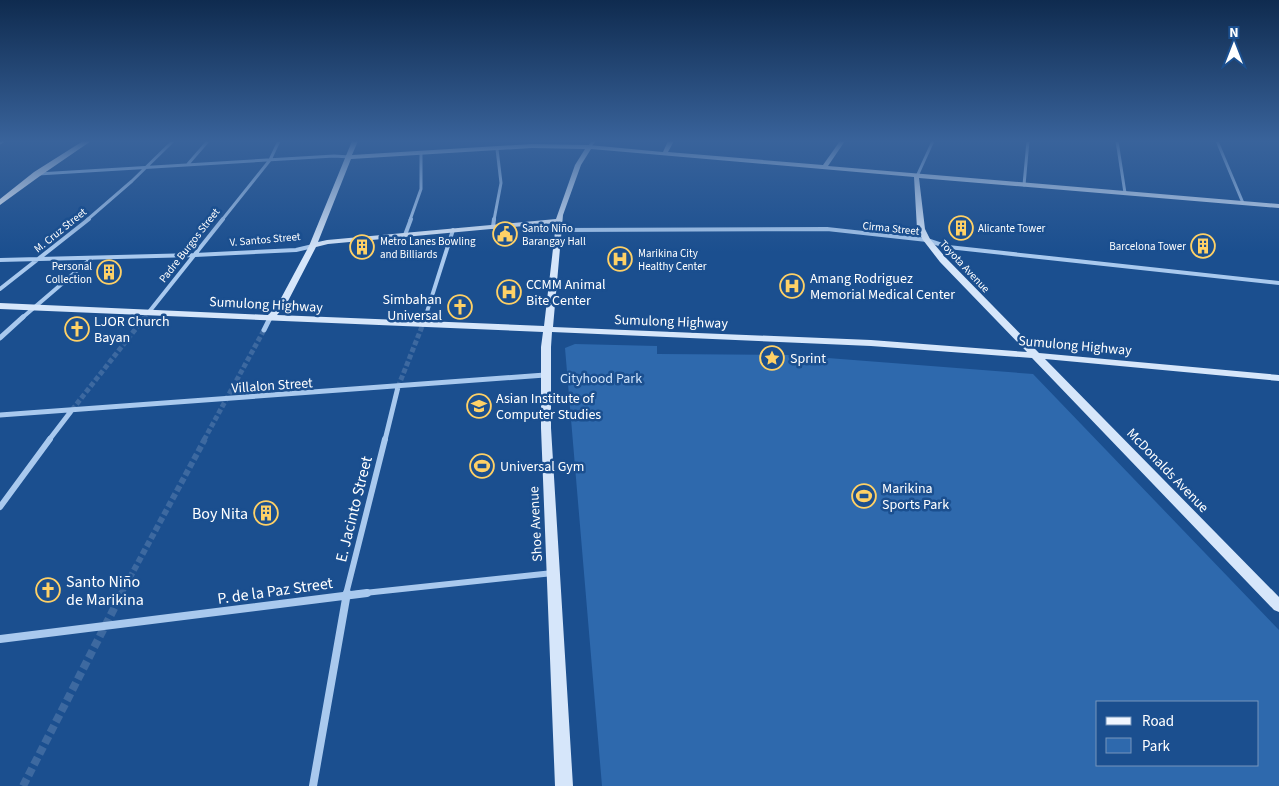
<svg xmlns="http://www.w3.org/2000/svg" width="1279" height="786" viewBox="0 0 1279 786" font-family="'Source Sans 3',sans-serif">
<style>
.green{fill:#2e69ad;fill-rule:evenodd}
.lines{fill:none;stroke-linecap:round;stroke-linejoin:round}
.street-tunnel-far3{stroke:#3d69a0;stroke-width:4;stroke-dasharray:4 2;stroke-linecap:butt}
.street-tunnel-far2{stroke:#3d69a0;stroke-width:5;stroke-dasharray:5 2.5;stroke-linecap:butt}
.street-tunnel-far1{stroke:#3d69a0;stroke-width:6;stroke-dasharray:6 3;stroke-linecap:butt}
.street-tunnel{stroke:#3d69a0;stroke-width:8;stroke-dasharray:8 4;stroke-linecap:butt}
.street-far4{stroke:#a9c9ee;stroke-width:3}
.street-far3{stroke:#a9c9ee;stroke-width:4}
.street-far2{stroke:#a9c9ee;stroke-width:5}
.street-far1{stroke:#a9c9ee;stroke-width:6}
.street{stroke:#a9c9ee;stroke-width:8}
.secondary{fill:#d6e6fa;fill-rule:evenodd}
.primary{fill:#f0f6ff;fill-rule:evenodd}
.labels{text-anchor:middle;stroke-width:5;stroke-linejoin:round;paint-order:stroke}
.far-poi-label{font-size:11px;fill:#fff;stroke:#1b4f8f;text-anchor:start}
.far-street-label{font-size:11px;fill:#fff;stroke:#1b4f8f}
.poi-label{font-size:14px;fill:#fff;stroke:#1b4f8f;text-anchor:start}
.street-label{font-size:14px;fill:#fff;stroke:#1b4f8f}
.park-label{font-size:14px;fill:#cfe3fa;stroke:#1b4f8f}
.near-street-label{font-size:16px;fill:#fff;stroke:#1b4f8f}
.near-poi-label{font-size:16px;fill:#fff;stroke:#1b4f8f;text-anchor:end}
</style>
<rect width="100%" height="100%" fill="#1b4f8f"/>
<path class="green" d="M 575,344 L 657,346 L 657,354 L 789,355 L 1033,374 L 1279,630 L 1279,786 L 602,786 L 565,348 ZM 1098,702 L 1258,702 L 1258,765 L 1098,765 Z"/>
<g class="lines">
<path class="street-tunnel-far3" d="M 144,318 L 149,312"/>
<path class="street-tunnel-far2" d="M 398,387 L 423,324
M 72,410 L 145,317
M 204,440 L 264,330"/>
<path class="street-tunnel-far1" d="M 121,594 L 205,439"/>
<path class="street-tunnel" d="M 23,786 L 122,593"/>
<path class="street-far4" d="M 1117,141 L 1125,193
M 1217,141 L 1243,203
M 0,143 L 3,141
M 589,147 L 594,141
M 188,164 L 208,141
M 38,174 L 334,156 L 350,157
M 918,174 L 933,141
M 1024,185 L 1028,141
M 87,220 L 132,181 L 173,141
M 222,220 L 270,160 L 279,141
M 410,220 L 421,189 L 421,153
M 494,220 L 501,183 L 497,149"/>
<path class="street-far3" d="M 493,227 L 494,219
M 559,230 L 827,229 L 927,240 L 948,247 L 1279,283
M 405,235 L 411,219
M 0,260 L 195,255 L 296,250 L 313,246
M 0,289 L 89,219
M 149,312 L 223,219
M 22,318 L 92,258
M 425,318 L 453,230"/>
<path class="street-far2" d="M 423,324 L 425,317
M 264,330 L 270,318
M 0,338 L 23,317
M 0,415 L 545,375
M 49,440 L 72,410
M 385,440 L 398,387"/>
<path class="street-far1" d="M 0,507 L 50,439
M 346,594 L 385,439
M 355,594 L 553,573"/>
<path class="street" d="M 0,639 L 367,593
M 313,786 L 347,593"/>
<path class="secondary" d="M 352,141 L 358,141 L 352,155 L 532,144 L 589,145 L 663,152 L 668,141 L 674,141 L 668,152 L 823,165 L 840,141 L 845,141 L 828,166 L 1279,204 L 1279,208 L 919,178 L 925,229 L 930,239 L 946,258 L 1039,353 L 1279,375 L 1279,381 L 1045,359 L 1279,597 L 1279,612 L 1274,610 L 1032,358 L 871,346 L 552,332 L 551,347 L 551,428 L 573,786 L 555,786 L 541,428 L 541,347 L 543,332 L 0,309 L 0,303 L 268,315 L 279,302 L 309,246 ZM 532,148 L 585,149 L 575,165 L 556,219 L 327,240 L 318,242 L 351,159 ZM 591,149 L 914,177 L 917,229 L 923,240 L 940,262 L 1027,352 L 871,340 L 553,327 L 563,215 L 581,165 ZM 556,223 L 544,326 L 277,315 L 287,303 L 316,247 L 328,244 Z"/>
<path class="primary" d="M 83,141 L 91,141 L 40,176 L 0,205 L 0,199 L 34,172 Z"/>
</g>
<linearGradient id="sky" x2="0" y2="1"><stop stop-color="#0f2b4f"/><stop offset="0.56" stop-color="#39639b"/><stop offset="1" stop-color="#39639b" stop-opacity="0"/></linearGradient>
<rect width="1279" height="252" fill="url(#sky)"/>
<defs>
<g id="building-ring" transform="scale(1.25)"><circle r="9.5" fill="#1b4f8f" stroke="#ffd166" stroke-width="1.5"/><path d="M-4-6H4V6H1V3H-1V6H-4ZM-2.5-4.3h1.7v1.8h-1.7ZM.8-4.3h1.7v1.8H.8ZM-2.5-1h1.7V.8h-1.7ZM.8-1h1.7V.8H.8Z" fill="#ffd166"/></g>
<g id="civic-ring" transform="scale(1.25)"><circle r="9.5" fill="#1b4f8f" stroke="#ffd166" stroke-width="1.5"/><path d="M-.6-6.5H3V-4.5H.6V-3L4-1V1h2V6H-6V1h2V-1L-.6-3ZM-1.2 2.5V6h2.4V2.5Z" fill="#ffd166"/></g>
<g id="hospital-ring" transform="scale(1.25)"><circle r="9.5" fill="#1b4f8f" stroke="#ffd166" stroke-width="1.5"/><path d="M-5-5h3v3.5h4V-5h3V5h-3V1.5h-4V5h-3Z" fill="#ffd166"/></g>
<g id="church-ring" transform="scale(1.25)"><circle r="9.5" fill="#1b4f8f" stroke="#ffd166" stroke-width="1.5"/><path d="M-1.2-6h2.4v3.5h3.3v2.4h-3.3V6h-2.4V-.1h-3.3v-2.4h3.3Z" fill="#ffd166"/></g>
<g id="sight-ring" transform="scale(1.25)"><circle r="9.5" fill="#1b4f8f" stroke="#ffd166" stroke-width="1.5"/><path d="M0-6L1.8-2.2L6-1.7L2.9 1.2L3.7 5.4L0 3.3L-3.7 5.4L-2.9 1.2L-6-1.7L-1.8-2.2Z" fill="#ffd166"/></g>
<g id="school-ring" transform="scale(1.25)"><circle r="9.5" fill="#1b4f8f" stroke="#ffd166" stroke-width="1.5"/><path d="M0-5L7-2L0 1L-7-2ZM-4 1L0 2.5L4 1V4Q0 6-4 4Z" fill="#ffd166"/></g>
<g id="stadium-ring" transform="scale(1.25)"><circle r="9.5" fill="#1b4f8f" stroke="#ffd166" stroke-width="1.5"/><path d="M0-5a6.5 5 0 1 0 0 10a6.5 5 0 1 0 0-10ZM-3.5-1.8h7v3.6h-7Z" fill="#ffd166"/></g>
</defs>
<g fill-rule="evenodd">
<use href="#building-ring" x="961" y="228"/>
<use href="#civic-ring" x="505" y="234"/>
<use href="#building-ring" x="1203" y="246"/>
<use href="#building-ring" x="362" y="247"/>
<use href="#hospital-ring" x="620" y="259"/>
<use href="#building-ring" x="109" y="272"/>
<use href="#hospital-ring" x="792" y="286"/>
<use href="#hospital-ring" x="509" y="292"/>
<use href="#church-ring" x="460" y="307"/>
<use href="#church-ring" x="77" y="329"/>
<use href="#sight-ring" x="772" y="358"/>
<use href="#school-ring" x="479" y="406"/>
<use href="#stadium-ring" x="482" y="466"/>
<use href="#stadium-ring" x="864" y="496"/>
<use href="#building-ring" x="266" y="513"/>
<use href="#church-ring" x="48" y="590"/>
</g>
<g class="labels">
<g class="far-poi-label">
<text x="522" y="232">Santo Niño<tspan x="522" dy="13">Barangay Hall</tspan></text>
<text x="978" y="232">Alicante Tower</text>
<text x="380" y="245">Metro Lanes Bowling<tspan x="380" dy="13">and Billiards</tspan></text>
<text x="1186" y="250" text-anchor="end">Barcelona Tower</text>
<text x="638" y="257">Marikina City<tspan x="638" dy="13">Healthy Center</tspan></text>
<text x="92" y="270" text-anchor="end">Personal<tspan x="92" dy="13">Collection</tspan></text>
</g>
<g class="far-street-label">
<text transform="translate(891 228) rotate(6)" y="4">Cirma Street</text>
<text transform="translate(60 230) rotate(-39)" y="4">M. Cruz Street</text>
<text transform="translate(265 239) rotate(-5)" y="4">V. Santos Street</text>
<text transform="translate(189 245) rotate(-52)" y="4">Padre Burgos Street</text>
<text transform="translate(965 266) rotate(47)" y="4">Toyota Avenue</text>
</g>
<g class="poi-label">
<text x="810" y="283">Amang Rodriguez<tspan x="810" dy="16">Memorial Medical Center</tspan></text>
<text x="526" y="289">CCMM Animal<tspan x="526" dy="16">Bite Center</tspan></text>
<text x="442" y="304" text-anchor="end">Simbahan<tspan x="442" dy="16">Universal</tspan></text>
<text x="94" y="326">LJOR Church<tspan x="94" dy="16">Bayan</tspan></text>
<text x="790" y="363">Sprint</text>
<text x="496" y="403">Asian Institute of<tspan x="496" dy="16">Computer Studies</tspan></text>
<text x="500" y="471">Universal Gym</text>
<text x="882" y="493">Marikina<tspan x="882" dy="16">Sports Park</tspan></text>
</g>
<g class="street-label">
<text transform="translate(266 304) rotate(3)" y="5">Sumulong Highway</text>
<text transform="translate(671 321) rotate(2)" y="5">Sumulong Highway</text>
<text transform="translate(1075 345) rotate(5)" y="5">Sumulong Highway</text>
<text transform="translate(272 385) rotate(-4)" y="5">Villalon Street</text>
<text transform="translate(1168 470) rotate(46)" y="5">McDonalds Avenue</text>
<text transform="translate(535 524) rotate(-93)" y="5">Shoe Avenue</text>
</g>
<g class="park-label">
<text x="601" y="383">Cityhood Park</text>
</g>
<g class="near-street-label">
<text transform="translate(353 509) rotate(-76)" y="6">E. Jacinto Street</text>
<text transform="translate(275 590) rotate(-8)" y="6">P. de la Paz Street</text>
</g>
<g class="near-poi-label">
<text x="248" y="519">Boy Nita</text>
<text x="66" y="587" text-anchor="start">Santo Niño<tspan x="66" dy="18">de Marikina</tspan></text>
</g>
</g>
<rect x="1096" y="701" width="162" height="65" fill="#1b4f8f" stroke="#7695bc"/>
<rect x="1106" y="717" width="25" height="8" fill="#f0f6ff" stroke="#7695bc"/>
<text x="1142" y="726" font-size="15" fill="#ffffff">Road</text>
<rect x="1106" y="738" width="25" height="15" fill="#2e69ad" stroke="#7695bc"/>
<text x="1142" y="751" font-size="15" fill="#ffffff">Park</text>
<g transform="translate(1234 45)" stroke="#1b4f8f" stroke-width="4" paint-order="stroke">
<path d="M0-4L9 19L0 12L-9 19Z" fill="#ffffff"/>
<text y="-8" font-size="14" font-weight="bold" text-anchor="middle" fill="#ffffff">N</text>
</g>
</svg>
